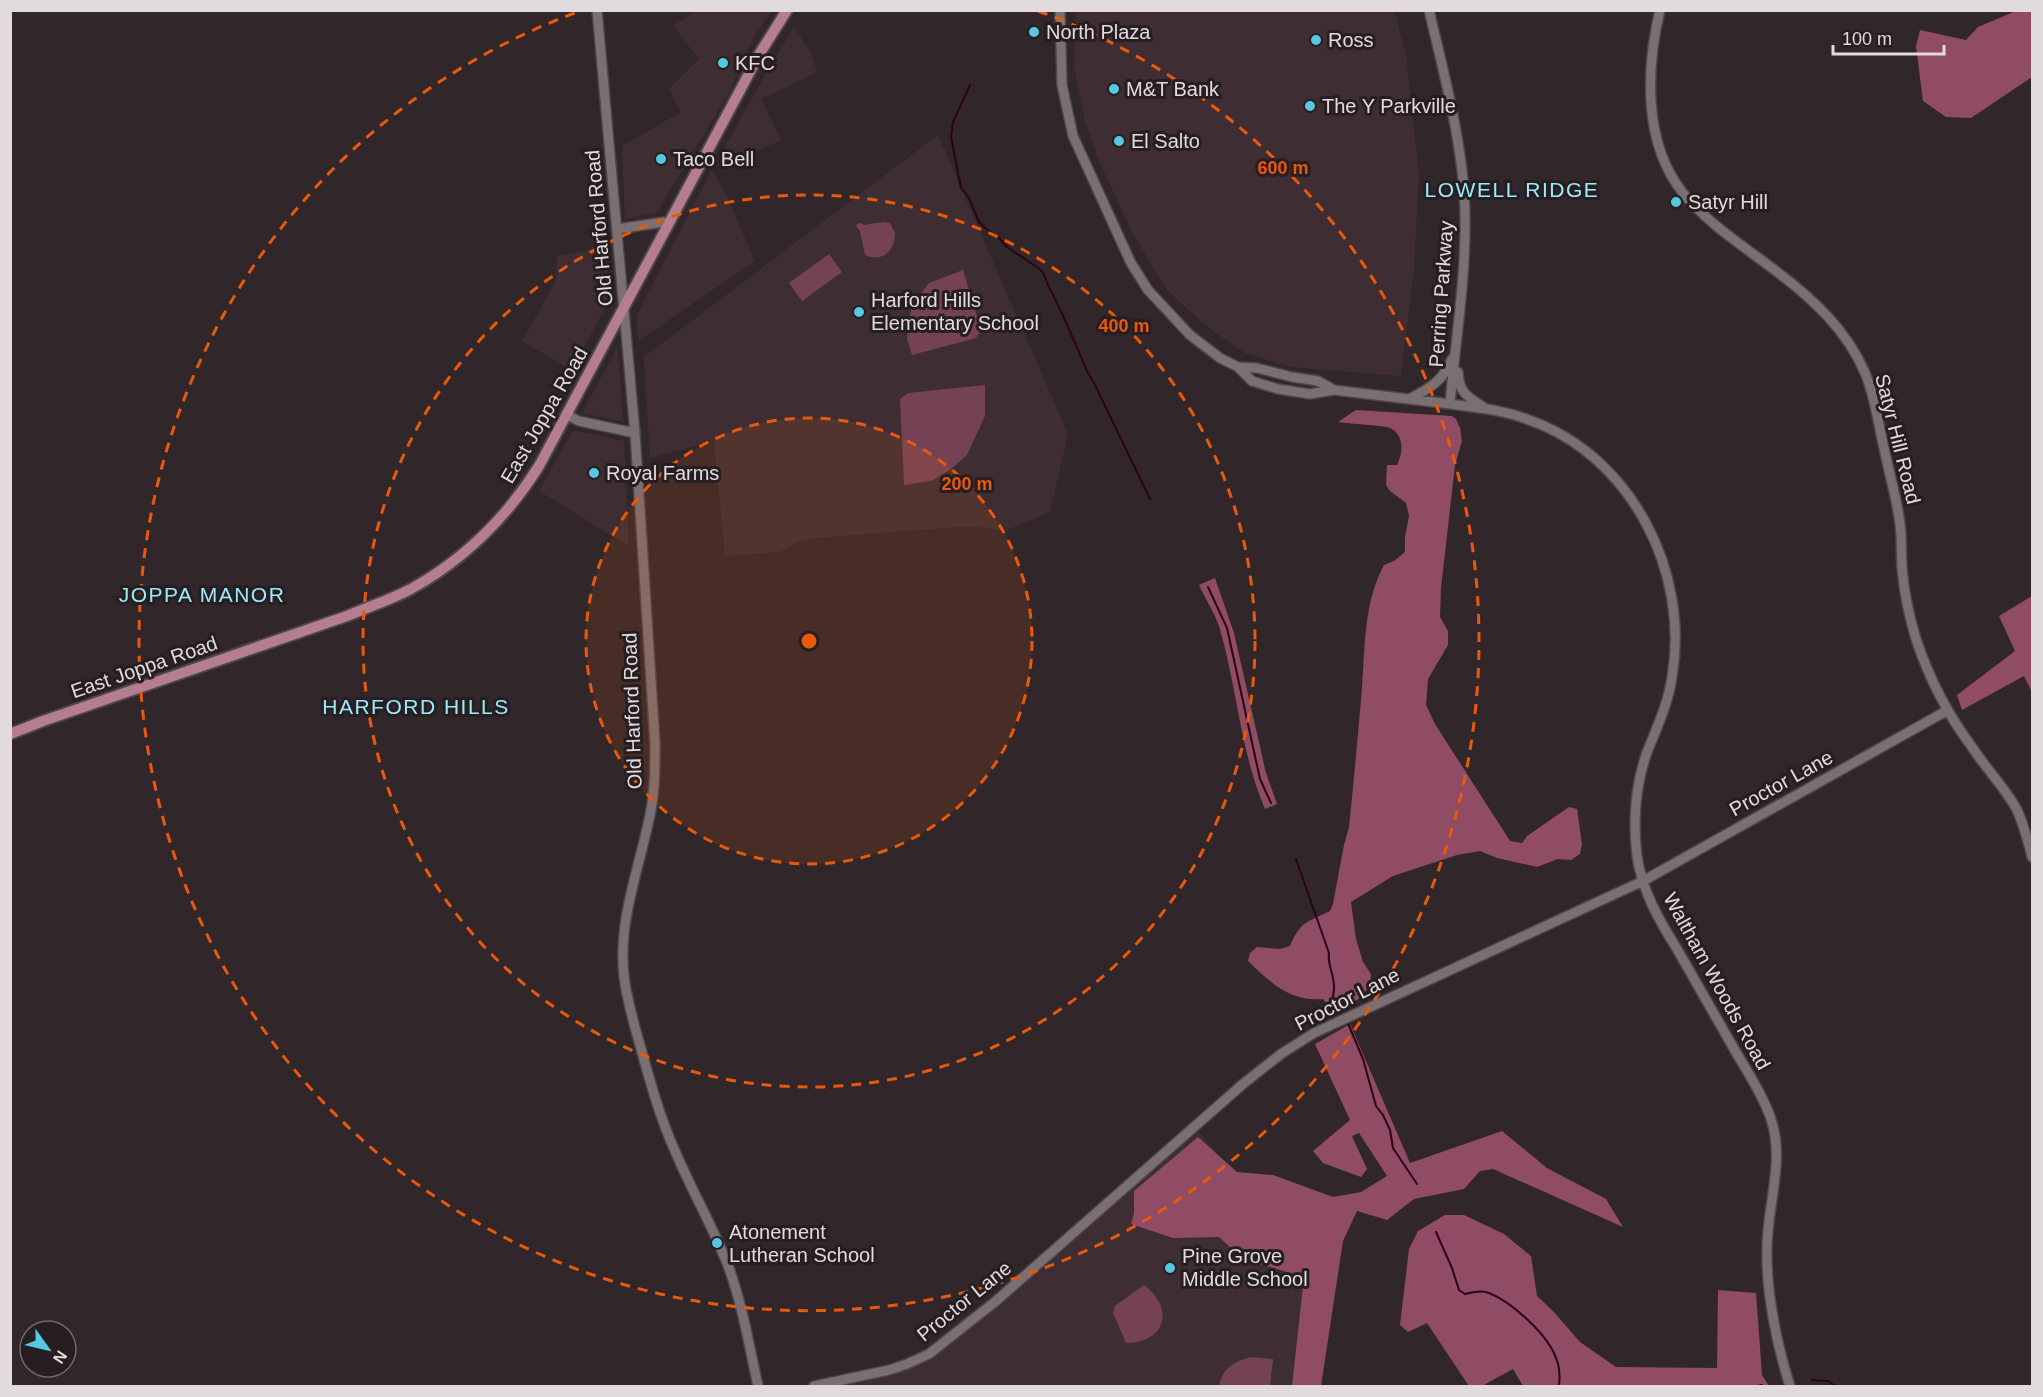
<svg xmlns="http://www.w3.org/2000/svg" width="2043" height="1397" viewBox="0 0 2043 1397" font-family="Helvetica,sans-serif">
<style>
.built{fill:#3e2e33}
.green{fill:#744254}
.forest{fill:#8f4c64}
.lines{fill:none;stroke-linecap:round;stroke-linejoin:round}
.stream{stroke:#2e0215;stroke-width:2}
.secondary-casing{stroke:#4d4548;stroke-width:12}
.primary-casing{stroke:#4d4548;stroke-width:14}
.secondary{stroke:#7a6f72;stroke-width:9}
.primary{stroke:#b57d91;stroke-width:10}
.ring{fill:none;stroke:#e8590c;stroke-width:3;stroke-dasharray:10 8}
.poi-dot{fill:#56c9e0;stroke:#271e21;stroke-width:2}
.labels{text-anchor:middle;stroke-width:6;stroke-linejoin:round;paint-order:stroke}
.poi-label{font-size:20px;fill:#e1dbdd;stroke:#271e21;text-anchor:start}
.street-label{font-size:20px;fill:#e1dbdd;stroke:#271e21}
.neighbourhood-label{font-size:21px;letter-spacing:1.5px;fill:#9beafa;stroke:#271e21}
.centre{fill:#e8590c;stroke:#271e21;stroke-width:3}
.ring-label{font-size:18px;text-anchor:middle;font-weight:bold;fill:#e8590c;stroke:#271e21;stroke-width:6;stroke-linejoin:round;paint-order:stroke}
</style>
<rect width="100%" height="100%" fill="#31272a"/>
<path class="built" d="M 696,11 L 772,11 L 755,35 L 729,93 L 656,213 L 625,219 L 622,146 L 681,112 L 669,89 L 699,59 L 673,26 Z
M 1076,11 L 1394,11 L 1406,54 L 1419,175 L 1414,270 L 1401,376 L 1291,367 L 1245,353 L 1210,329 L 1174,297 L 1163,284 L 1133,234 L 1098,159 L 1085,121 L 1074,67 Z
M 794,27 L 811,53 L 817,72 L 761,99 L 781,140 L 727,165 L 720,156 L 766,73 Z
M 938,135 L 1068,434 L 1050,512 L 1005,531 L 971,526 L 814,538 L 798,542 L 780,552 L 725,556 L 714,441 L 650,458 L 644,357 Z
M 712,170 L 727,197 L 755,261 L 638,341 L 636,316 Z
M 605,248 L 608,279 L 607,304 L 572,370 L 522,341 L 556,281 L 557,256 Z
M 618,346 L 623,422 L 582,413 Z
M 573,430 L 624,441 L 629,546 L 539,491 Z
M 1196,1129 L 1240,1182 L 1315,1196 L 1292,1386 L 827,1386 L 931,1354 Z"/>
<path class="green" d="M 883,222 L 890,223 L 895,233 C 895,251 882,263 865,255 L 860,231 L 856,226 L 857,224 L 860,223 L 864,225 Z
M 829,254 L 842,272 L 802,301 L 789,283 Z
M 963,270 L 981,330 L 976,338 L 912,355 L 907,339 L 908,325 L 912,305 L 929,283 Z
M 985,385 L 985,416 L 967,455 L 950,470 L 931,481 L 904,485 L 900,399 L 908,393 Z
M 1144,1285 C 1175,1308 1166,1343 1126,1343 L 1113,1313 L 1115,1306 Z
M 1252,1357 L 1273,1359 L 1270,1386 L 1219,1386 C 1222,1368 1235,1361 1252,1357 Z"/>
<path class="forest" d="M 2016,11 L 2032,11 L 2032,77 L 1971,118 L 1946,117 L 1923,101 L 1916,46 L 1920,30 L 1966,40 L 1978,27 Z
M 1356,410 L 1452,416 L 1456,419 L 1460,428 L 1462,441 L 1455,465 L 1441,588 L 1440,617 L 1448,631 L 1448,645 L 1428,679 L 1426,705 L 1435,724 L 1510,841 L 1522,843 L 1527,836 L 1569,807 L 1577,809 L 1582,844 L 1580,854 L 1571,860 L 1558,859 L 1537,867 L 1497,858 L 1480,851 L 1457,855 L 1393,876 L 1351,902 L 1356,939 L 1363,962 L 1371,974 L 1370,985 L 1361,997 L 1349,1006 L 1334,1013 L 1323,999 C 1290,1002 1271,983 1248,961 L 1250,953 L 1257,947 L 1280,949 L 1290,946 C 1300,922 1307,922 1330,911 L 1333,904 L 1344,845 L 1349,827 C 1354,780 1358,734 1362,688 C 1365,646 1364,602 1384,565 L 1394,561 L 1405,552 L 1405,537 L 1409,516 L 1406,503 L 1390,491 L 1386,485 L 1387,465 L 1397,465 C 1403,454 1405,435 1390,428 C 1382,425 1349,424 1338,422 Z
M 1215,578 L 1234,633 L 1266,773 L 1277,804 L 1265,809 C 1240,751 1237,686 1219,626 C 1214,612 1205,598 1199,585 Z
M 2032,596 L 2032,692 L 2024,676 L 1962,710 L 1957,695 L 2015,651 L 1999,616 Z
M 1350,1024 L 1410,1163 L 1502,1131 L 1547,1168 L 1606,1199 L 1623,1227 L 1493,1169 L 1480,1171 L 1464,1189 L 1414,1199 L 1387,1220 L 1357,1211 L 1343,1241 L 1321,1386 L 1292,1386 L 1304,1277 L 1243,1259 L 1219,1237 L 1173,1238 L 1131,1224 L 1134,1213 L 1134,1191 L 1198,1137 L 1237,1172 L 1273,1175 L 1333,1197 L 1361,1192 L 1387,1176 L 1359,1133 L 1352,1136 L 1367,1169 L 1361,1177 L 1323,1163 L 1313,1151 L 1350,1120 L 1315,1044 Z
M 1445,1215 L 1464,1215 L 1504,1234 L 1531,1256 L 1537,1296 L 1553,1311 L 1580,1342 L 1616,1367 L 1717,1368 L 1718,1290 L 1756,1293 L 1762,1375 L 1769,1386 L 1523,1386 L 1513,1369 L 1482,1386 L 1469,1386 L 1427,1323 L 1408,1332 L 1400,1325 L 1409,1249 L 1418,1231 Z"/>
<g class="lines">
<path class="stream" d="M 970,85 L 953,122 L 951,137 L 961,188 L 969,198 L 979,222 L 984,227 L 999,238 L 1007,247 L 1041,270 C 1045,275 1046,281 1049,287 C 1064,315 1075,344 1088,373 L 1094,383 L 1150,499
M 1208,587 L 1227,628 L 1260,779 L 1271,803
M 1296,859 L 1329,953 C 1327,965 1335,976 1334,989 C 1333,996 1332,1000 1335,1008
M 1347,1021 L 1363,1059 L 1376,1106 L 1383,1115 L 1390,1130 L 1393,1148 L 1417,1184
M 1436,1232 L 1452,1268 L 1459,1290 L 1465,1294 C 1472,1292 1482,1290 1489,1293 C 1512,1302 1548,1335 1556,1358 C 1560,1367 1560,1377 1559,1386
M 1812,1380 L 1828,1381 L 1835,1386
M 1758,1386 L 1762,1385"/>
<g class="secondary-casing">
<path id="secondary" d="M 597,10 L 635,433 L 655,743 C 655,770 655,797 648,824 C 637,875 618,924 624,976 C 627,1003 636,1030 643,1056 C 652,1088 661,1120 675,1151 C 691,1189 712,1225 727,1263 C 742,1302 749,1345 758,1386
M 1060,10 L 1062,85 L 1073,136 L 1131,263 L 1148,290 L 1190,335 L 1220,358 L 1238,367 L 1252,381 L 1278,389 L 1310,394 L 1334,390 C 1370,394 1406,399 1442,403 C 1472,407 1501,409 1529,420 C 1632,456 1690,573 1672,677 C 1668,705 1656,729 1646,755 C 1635,788 1633,823 1637,856 C 1642,891 1659,920 1677,949 C 1697,984 1717,1019 1737,1054 C 1749,1074 1762,1094 1770,1116 C 1786,1160 1767,1204 1767,1249 C 1766,1292 1777,1346 1790,1386
M 1429,10 C 1443,70 1459,129 1464,190 C 1469,262 1456,333 1450,404
M 1660,10 C 1646,69 1643,143 1683,193 C 1708,224 1745,247 1776,271 C 1812,298 1847,330 1865,373 C 1875,396 1878,423 1884,448 C 1889,473 1897,499 1900,524 C 1902,539 1901,553 1902,568 C 1904,592 1909,616 1916,639 C 1929,678 1948,715 1972,747 C 1986,769 2005,787 2017,810 C 2024,825 2028,841 2032,857
M 617,229 L 664,222 L 668,224
M 1238,367 L 1257,368 L 1292,377 L 1318,381 L 1334,390
M 1458,372 C 1459,393 1467,396 1483,407
M 1409,399 C 1429,389 1443,381 1452,359
M 567,415 L 579,421 L 635,433
M 814,1386 L 889,1370 L 907,1364 L 929,1354 L 996,1301 L 1243,1084 L 1281,1054 L 1314,1033 L 1643,881 L 1948,710"/>
</g>
<g class="primary-casing">
<path id="primary" d="M 10,734 L 43,721 L 347,616 C 368,607 390,600 411,589 C 463,560 507,517 539,466 L 760,53 L 787,10"/>
</g>
<use href="#secondary" class="secondary"/>
<use href="#primary" class="primary"/>
</g>
<circle cx="809" cy="641" r="223" fill="#e8590c" fill-opacity=".12"/>
<g class="ring">
<circle cx="809" cy="641" r="223"/>
<circle cx="809" cy="641" r="446"/>
<path d="M1038 11A670 670 0 1 1 580 11"/>
</g>
<g class="poi-dot">
<circle cx="1034" cy="32" r="6"/>
<circle cx="1316" cy="40" r="6"/>
<circle cx="723" cy="63" r="6"/>
<circle cx="1114" cy="89" r="6"/>
<circle cx="1310" cy="106" r="6"/>
<circle cx="1119" cy="141" r="6"/>
<circle cx="661" cy="159" r="6"/>
<circle cx="1676" cy="202" r="6"/>
<circle cx="859" cy="312" r="6"/>
<circle cx="594" cy="473" r="6"/>
<circle cx="717" cy="1243" r="6"/>
<circle cx="1170" cy="1268" r="6"/>
</g>
<g class="labels">
<g class="poi-label">
<text x="1046" y="39">North Plaza</text>
<text x="1328" y="47">Ross</text>
<text x="735" y="70">KFC</text>
<text x="1126" y="96">M&amp;T Bank</text>
<text x="1322" y="113">The Y Parkville</text>
<text x="1131" y="148">El Salto</text>
<text x="673" y="166">Taco Bell</text>
<text x="1688" y="209">Satyr Hill</text>
<text x="871" y="307">Harford Hills<tspan x="871" dy="23">Elementary School</tspan></text>
<text x="606" y="480">Royal Farms</text>
<text x="729" y="1239">Atonement<tspan x="729" dy="23">Lutheran School</tspan></text>
<text x="1182" y="1263">Pine Grove<tspan x="1182" dy="23">Middle School</tspan></text>
</g>
<g class="street-label">
<text transform="translate(599 228) rotate(-95)" y="7">Old Harford Road</text>
<text transform="translate(1441 294) rotate(-86)" y="7">Perring Parkway</text>
<text transform="translate(544 415) rotate(-60)" y="7">East Joppa Road</text>
<text transform="translate(1898 439) rotate(76)" y="7">Satyr Hill Road</text>
<text transform="translate(144 667) rotate(-19)" y="7">East Joppa Road</text>
<text transform="translate(632 711) rotate(-92)" y="7">Old Harford Road</text>
<text transform="translate(1781 783) rotate(-29)" y="7">Proctor Lane</text>
<text transform="translate(1717 981) rotate(61)" y="7">Waltham Woods Road</text>
<text transform="translate(1347 999) rotate(-27)" y="7">Proctor Lane</text>
<text transform="translate(964 1301) rotate(-39)" y="7">Proctor Lane</text>
</g>
<g class="neighbourhood-label">
<text x="1512" y="197">LOWELL RIDGE</text>
<text x="202" y="602">JOPPA MANOR</text>
<text x="416" y="714">HARFORD HILLS</text>
</g>
</g>
<circle cx="809" cy="641" r="9" class="centre"/>
<g class="ring-label">
<text x="1283" y="174">600 m</text>
<text x="1124" y="332">400 m</text>
<text x="967" y="490">200 m</text>
</g>
<rect width="2043" height="1397" fill="none" stroke="#e1dbdd" stroke-width="24"/>
<g transform="translate(48 1349) rotate(124)"><circle r="28" fill="#271e21" stroke="#716a6c" stroke-width="1.5"/>
<path d="M0-4.5L10 22L0 15L-10 22Z" fill="#56c9e0"/>
<text y="-9" font-size="16" font-weight="bold" text-anchor="middle" fill="#e1dbdd">N</text>
</g>
<path d="M1833 45v9h111v-9" fill="none" stroke="#e1dbdd" stroke-width="3"/>
<text x="1842" y="45" font-size="18" fill="#e1dbdd" stroke="#271e21" stroke-width="4.5" paint-order="stroke">100 m</text>
</svg>
